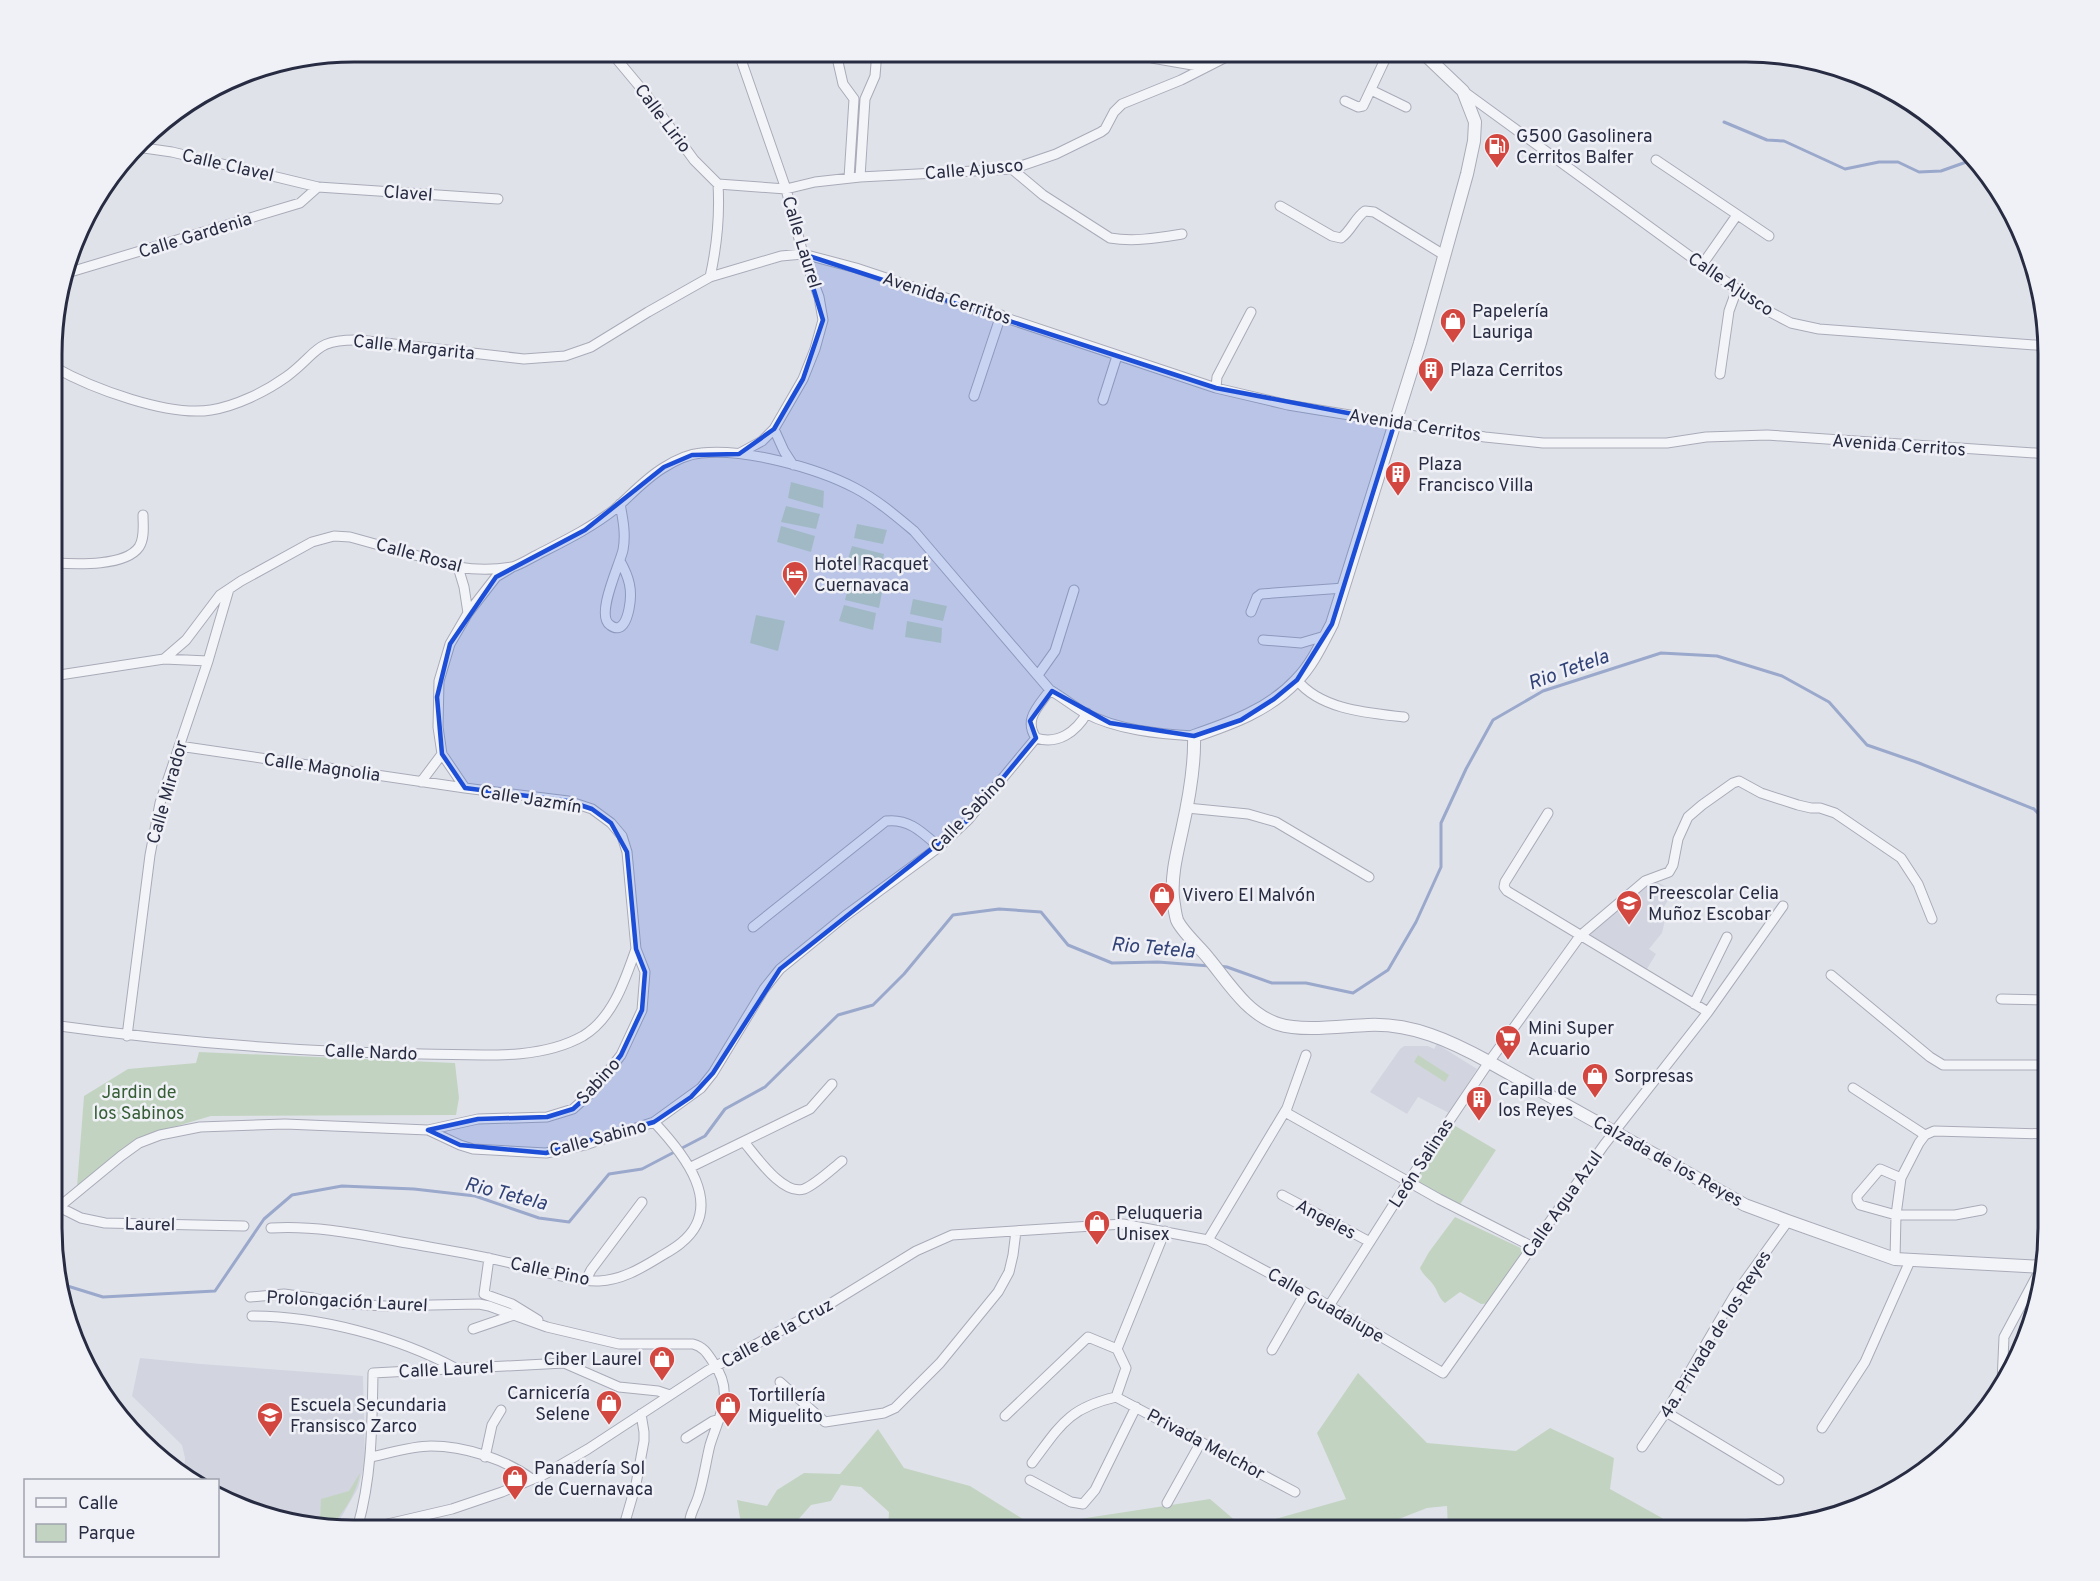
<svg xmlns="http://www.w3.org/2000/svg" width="2100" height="1581" viewBox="0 0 2100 1581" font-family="Overpass,sans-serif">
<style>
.built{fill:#d2d4df}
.green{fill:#c2d4c1}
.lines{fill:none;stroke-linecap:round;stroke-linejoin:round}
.stream{stroke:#9aa8cb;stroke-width:3}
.minor-casing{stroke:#a9abb8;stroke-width:11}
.tertiary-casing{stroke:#a9abb8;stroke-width:14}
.minor{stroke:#f3f4f8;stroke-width:9}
.tertiary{stroke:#f3f4f8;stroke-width:12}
.marked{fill:#1d4ed8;fill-opacity:0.2;stroke:#1d4ed8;stroke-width:4.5;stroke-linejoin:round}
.labels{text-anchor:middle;stroke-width:5;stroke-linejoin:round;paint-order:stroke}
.street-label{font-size:18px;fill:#282c42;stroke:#f0f1f7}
.poi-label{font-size:18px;fill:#282c42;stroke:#f0f1f7;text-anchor:start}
.park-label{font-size:18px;fill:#355e35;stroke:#f0f1f7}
.water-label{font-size:20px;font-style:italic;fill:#314277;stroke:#f0f1f7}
.rim{fill:none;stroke:#282c42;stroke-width:3}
</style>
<rect width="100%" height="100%" fill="#e0e2ea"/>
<path class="built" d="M 1650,879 L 1674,890 L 1661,912 L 1665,920 L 1662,933 L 1649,949 L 1656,954 L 1642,977 L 1580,936 Z
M 1437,1044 L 1477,1069 L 1449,1113 L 1418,1097 L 1407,1114 L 1370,1092 L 1400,1049 L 1404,1046 L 1428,1046 L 1434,1049 Z
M 140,1358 L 201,1364 L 363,1376 L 365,1462 L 358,1488 L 338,1523 L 318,1526 L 238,1507 L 218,1495 L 218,1480 L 195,1480 L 184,1473 L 185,1458 L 182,1445 L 132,1396 Z"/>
<path class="green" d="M 791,482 L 824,491 L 823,508 L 788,498 Z
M 786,506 L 820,514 L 816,529 L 781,522 Z
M 857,524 L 887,530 L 883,544 L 854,538 Z
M 781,526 L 815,536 L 811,552 L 777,542 Z
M 852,546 L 884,554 L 881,571 L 847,562 Z
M 849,585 L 882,592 L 879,608 L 845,600 Z
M 913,599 L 947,606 L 943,621 L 910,614 Z
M 844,605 L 876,613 L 873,630 L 839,621 Z
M 756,615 L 785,621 L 778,651 L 750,643 Z
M 907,621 L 942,628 L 941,643 L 905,637 Z
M 199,1052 L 455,1063 L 459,1098 L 456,1115 L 211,1116 L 143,1136 L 77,1187 L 84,1096 L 128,1069 L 196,1063 Z
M 1418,1055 L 1449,1075 L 1445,1082 L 1414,1062 Z
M 1452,1124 L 1496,1150 L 1459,1206 L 1414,1181 Z
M 1455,1217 L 1527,1251 L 1492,1303 L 1481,1304 L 1460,1292 L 1445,1303 C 1438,1298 1438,1290 1432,1283 C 1427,1277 1423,1275 1420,1268 L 1429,1252 Z
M 1358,1373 L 1427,1443 L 1516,1451 L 1550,1428 L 1614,1458 L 1610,1489 L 1662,1518 L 1672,1530 L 1499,1530 L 1502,1521 L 1448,1530 L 1447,1506 L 1427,1508 L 1391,1522 L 1392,1530 L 888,1530 L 889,1512 L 861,1487 L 841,1485 L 831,1501 L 811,1505 L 789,1530 L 751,1530 L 740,1518 L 737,1500 L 767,1506 L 777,1490 L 804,1473 L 840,1474 L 878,1429 L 904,1468 L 970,1486 L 1034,1526 L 1210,1499 L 1244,1528 L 1346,1499 L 1317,1433 Z
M 360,1473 C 358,1489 346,1509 335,1522 L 320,1524 L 321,1499 L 349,1491 Z"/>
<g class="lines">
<path class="stream" d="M 1724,122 L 1767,140 L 1784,141 L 1845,169 L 1879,162 L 1898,162 L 1919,172 L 1941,171 L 1972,160
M 1219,966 L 1227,967 L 1272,983 L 1306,983 L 1353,993 L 1388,970 L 1416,922 L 1441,867 L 1441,823 L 1466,769 L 1493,720 L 1543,691 L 1661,653 L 1717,656 L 1782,676 L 1829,702 L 1867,745 L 1919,763 L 2034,809 L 2049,825
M 61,1284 L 103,1297 L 215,1291 L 264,1219 L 292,1195 L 342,1186 L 414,1189 L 475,1196 L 539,1218 L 569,1222 L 609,1174 L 642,1169 L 705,1136 L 725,1109 L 765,1087 L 838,1015 L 873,1005 L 904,974 L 953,915 L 999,909 L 1041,912 L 1068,945 L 1112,963 L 1158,962 L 1210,966"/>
<g class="minor-casing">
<path id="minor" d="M 610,51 L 645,93 L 694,160 L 718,184
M 738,51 L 786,189 L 803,254 L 819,297 L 823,320 L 815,349 L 803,379 L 774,429 L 762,441 L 740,453
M 838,51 L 838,62 L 843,84 L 854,99 L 849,178
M 1131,51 L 1152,58 L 1204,67
M 1371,90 L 1406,107
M 1463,91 L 1702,265 L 1770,312 L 1791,323 L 1819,329 L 2048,346
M 1345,101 L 1358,107 L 1363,106 L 1389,51
M 137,147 L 172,152 L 318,187 L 498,199
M 1656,160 L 1769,236
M 1012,169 L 1043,195 L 1110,238 C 1134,242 1157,238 1182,234
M 860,177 L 865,99 L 875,76 L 877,51
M 718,184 L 786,189 L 815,182 L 860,177 L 1012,169 L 1056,154 L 1101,132 L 1105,129 L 1114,112 L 1122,104 L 1181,80 L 1238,51
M 1280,206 L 1332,236 L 1341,238 C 1351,231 1355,218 1365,211 L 1374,212 L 1444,255
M 1702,265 L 1737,215
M 67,273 L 300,203 L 318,187
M 710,277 C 717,246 720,217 718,184
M 54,367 C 91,388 168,417 211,410 C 236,406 265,392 286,377 C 318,354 313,339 359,340 L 524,359 L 565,356 L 591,347 L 648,312 L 710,277 L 781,256 L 803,254 L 856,268 L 1216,388 L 1288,405 L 1485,437 L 1543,443 L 1667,443 L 1706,437 L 1767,435 L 2049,454
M 1720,374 L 1729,311 L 1737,289
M 1216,388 L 1217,377 L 1251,312
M 974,396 L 1001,315
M 1103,400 L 1117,356
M 774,429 L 784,451 L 793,465
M 620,504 C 623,519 626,535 623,550 C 620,564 595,615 610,625 C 622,634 627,619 629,609 C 633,590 629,577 620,561
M 53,563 C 75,564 125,567 139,547 C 145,538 143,525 143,515
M 458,567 L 464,587 L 468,613
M 1251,612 L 1257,597 L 1261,594 L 1344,588
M 1263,640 L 1301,643 L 1325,636
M 164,659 L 186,640 L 220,595 L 241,581 L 312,542 L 334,536 L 350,537 L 458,567 C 476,570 494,570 512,567 C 520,565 529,559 537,555 C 564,541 591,528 615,509 C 631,495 645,479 663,468 C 674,461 689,454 701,453 C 745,448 817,468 855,488 C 876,499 896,516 914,531 L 1050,690 C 1062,697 1073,706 1085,713 C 1117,730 1159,734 1194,736
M 1038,675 L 1055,651 L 1074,590
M 53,676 L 164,659 L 208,661
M 1297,680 C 1321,710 1369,713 1404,717
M 1050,690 C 1039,706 1023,719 1036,738 C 1058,745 1076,732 1087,713
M 179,746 L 465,788 L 568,801 L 592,809 L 611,823 L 622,836 L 627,852 L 636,949 L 645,972 L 642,1010 L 621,1055 L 593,1091 L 573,1109 L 547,1117 L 478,1119 L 428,1130
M 421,782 L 442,754
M 465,788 L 442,754 L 438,727 L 439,681 L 450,644 L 468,613 L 496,577 L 511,568
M 1187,808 L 1248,814 L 1276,822 L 1369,877
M 1548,813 L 1505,882 L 1504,887 L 1507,891 L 1708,1012
M 753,927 L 886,821 C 909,818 923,833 939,847
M 1831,975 L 1930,1057 L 1943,1065 L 2048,1065
M 2001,999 L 2049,1000
M 2043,1000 L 2045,962
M 1694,1004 L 1727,937
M 52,1025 C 175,1042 299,1052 423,1054 C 474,1054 537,1062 583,1036 C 613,1018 625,980 636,949
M 127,1036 L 150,855 L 160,803 L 208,661 L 229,589
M 1853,1088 L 1925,1135
M 1285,1112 L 1439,1199 L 1531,1246
M 744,1142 C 756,1156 783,1196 804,1189 C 815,1185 832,1169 842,1161
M 691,1167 L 810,1109 L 832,1084
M 1901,1178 L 1880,1169 L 1857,1196 L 1857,1200 L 1860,1205 L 1896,1215 L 1955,1215 L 1982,1210
M 1282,1195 L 1370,1242
M 52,1207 L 59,1207 L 81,1218 L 105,1223 L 244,1226
M 59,1207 L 121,1156 L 139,1143 L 160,1135 L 200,1127 L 285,1124 L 428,1130 L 460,1145 L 473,1149 L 546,1153 L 585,1145 L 654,1122 L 701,1088 L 713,1073 L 764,989 L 780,969 L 845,916 L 939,847 L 968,820 L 1036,738
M 271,1228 C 317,1225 362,1235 407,1243 C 440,1249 473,1254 506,1262 C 532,1268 574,1282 599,1281 C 621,1280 640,1269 658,1258 C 666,1253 674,1249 681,1243 C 727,1206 683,1153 654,1122
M 1208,1240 L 1287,1108 L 1306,1055
M 489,1258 L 484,1294 L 512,1304 L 538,1320
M 1895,1259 L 1896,1215 L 1901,1178 L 1919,1143 L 1925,1135 L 1934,1131 L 2048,1134
M 586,1280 L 591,1270 L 642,1202
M 250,1297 L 284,1294 L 313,1298 L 334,1303 L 385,1306 L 479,1304 L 489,1306 L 547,1327 L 619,1344 L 693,1344 C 704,1347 707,1353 713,1362 C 735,1393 720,1413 710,1445 C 706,1461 704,1478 699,1494 C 696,1506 687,1517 690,1530
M 1329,1306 L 1408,1182 L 1489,1062 L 1580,936 L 1645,881 L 1669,872 L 1673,865 L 1678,839 L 1688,817 L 1702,805 L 1733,783 L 1739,781 L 1761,793 L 1798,805 L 1811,808 L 1820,808 L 1835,813 L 1901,858 L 1918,884 L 1932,919
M 252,1316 C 317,1316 399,1337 457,1369
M 473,1329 L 514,1315
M 1272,1350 L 1305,1293
M 780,1382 L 825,1422 L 884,1413 L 895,1408 L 940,1363 L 998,1292 L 1009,1272 L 1013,1255 L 1016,1231
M 2002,1382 L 2004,1337 L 2042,1266
M 1116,1397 L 1295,1492
M 1116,1397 L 1126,1368 L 1117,1349 L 1165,1231
M 1666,1412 L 1779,1480
M 1005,1416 L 1088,1337 L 1117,1349
M 1822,1428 L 1865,1362 L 1910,1261
M 686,1438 L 713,1421 L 720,1419
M 1642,1447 L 1666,1412 L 1734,1296 L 1788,1221
M 371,1457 C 390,1453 412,1446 431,1446 C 464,1446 505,1459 532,1479
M 485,1457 L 492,1425 L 501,1410
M 1032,1463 C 1060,1426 1068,1408 1116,1397
M 1030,1480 L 1071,1502 L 1083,1504 L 1095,1490 L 1136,1407
M 1167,1503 L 1201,1442
M 357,1529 C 372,1478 372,1427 373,1373 L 564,1363 L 619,1387 L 658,1391 L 670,1395
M 366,1529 L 452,1509 L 502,1492 L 545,1474 L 588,1449 L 707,1371 L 833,1302 L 916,1251 L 952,1235 L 1123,1224 L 1208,1240 L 1319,1300 L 1443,1373 L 1604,1145 L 1708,1012 L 1783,906
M 623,1529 L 636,1484 L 644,1441 L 644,1432 L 641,1414"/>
</g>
<g class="tertiary-casing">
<path id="tertiary" d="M 1421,51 L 1463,91 L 1475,122 L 1474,141 L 1467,174 L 1420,343 L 1332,624 C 1322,643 1312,665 1297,680 C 1269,710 1232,723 1194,736 C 1195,767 1189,799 1182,830 C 1177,853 1171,875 1173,898 C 1174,904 1175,914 1177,920 C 1182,932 1201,948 1209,959 C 1228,982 1247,1014 1278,1024 C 1303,1032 1342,1026 1368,1025 C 1412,1023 1451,1041 1489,1062 L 1745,1205 L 1788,1221 L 1895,1259 L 2044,1267"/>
</g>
<use href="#minor" class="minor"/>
<use href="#tertiary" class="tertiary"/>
</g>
<path class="marked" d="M 803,254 L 1216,388 L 1395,422 L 1332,624 L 1297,680 L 1274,699 L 1241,720 L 1194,736 L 1110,723 L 1052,691 L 1030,721 L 1036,738 L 968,820 L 780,969 L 713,1073 L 691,1097 L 654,1122 L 546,1153 L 460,1145 L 428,1130 L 478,1119 L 547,1117 L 573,1109 L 593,1091 L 621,1055 L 642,1010 L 645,972 L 636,949 L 627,852 L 611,823 L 592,809 L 568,801 L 465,788 L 442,754 L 437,697 L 450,644 L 496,577 L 585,530 L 664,467 L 692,455 L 739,454 L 774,429 L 803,379 L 823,320 Z"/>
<defs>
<g id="fuel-pin" transform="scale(1.35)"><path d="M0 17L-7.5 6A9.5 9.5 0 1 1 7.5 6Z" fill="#d34741" stroke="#f0f1f7"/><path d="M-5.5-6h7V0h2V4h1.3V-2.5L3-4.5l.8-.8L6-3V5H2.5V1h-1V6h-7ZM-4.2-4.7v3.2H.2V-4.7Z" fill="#fff"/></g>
<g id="shop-pin" transform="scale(1.35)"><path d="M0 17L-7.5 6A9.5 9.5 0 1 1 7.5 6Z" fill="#d34741" stroke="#f0f1f7"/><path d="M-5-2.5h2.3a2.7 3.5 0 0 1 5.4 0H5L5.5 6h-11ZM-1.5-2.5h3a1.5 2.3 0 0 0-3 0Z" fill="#fff"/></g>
<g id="building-pin" transform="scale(1.35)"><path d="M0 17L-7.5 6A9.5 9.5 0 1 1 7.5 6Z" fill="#d34741" stroke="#f0f1f7"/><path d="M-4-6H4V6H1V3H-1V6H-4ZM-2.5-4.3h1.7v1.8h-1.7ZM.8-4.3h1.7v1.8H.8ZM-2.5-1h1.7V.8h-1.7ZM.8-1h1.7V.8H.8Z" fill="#fff"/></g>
<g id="hotel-pin" transform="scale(1.35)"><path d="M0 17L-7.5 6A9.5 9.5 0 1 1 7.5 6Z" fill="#d34741" stroke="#f0f1f7"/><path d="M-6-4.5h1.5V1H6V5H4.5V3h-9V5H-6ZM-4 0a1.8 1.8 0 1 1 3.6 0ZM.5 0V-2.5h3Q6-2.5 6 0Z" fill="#fff"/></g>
<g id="school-pin" transform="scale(1.35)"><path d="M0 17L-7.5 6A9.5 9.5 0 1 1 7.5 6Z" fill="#d34741" stroke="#f0f1f7"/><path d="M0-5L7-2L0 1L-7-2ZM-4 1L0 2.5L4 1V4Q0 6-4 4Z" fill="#fff"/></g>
<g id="supermarket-pin" transform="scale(1.35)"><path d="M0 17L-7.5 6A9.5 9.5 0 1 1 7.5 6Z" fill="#d34741" stroke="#f0f1f7"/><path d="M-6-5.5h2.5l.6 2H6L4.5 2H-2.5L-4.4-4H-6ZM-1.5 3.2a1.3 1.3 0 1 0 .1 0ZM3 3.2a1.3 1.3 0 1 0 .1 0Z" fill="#fff"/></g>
</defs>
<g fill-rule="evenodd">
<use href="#fuel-pin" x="1497" y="146"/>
<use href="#shop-pin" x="1453" y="321"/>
<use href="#building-pin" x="1431" y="370"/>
<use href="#building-pin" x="1398" y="474"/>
<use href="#hotel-pin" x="795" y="574"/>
<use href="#shop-pin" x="1162" y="895"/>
<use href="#school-pin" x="1629" y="903"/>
<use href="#supermarket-pin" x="1508" y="1038"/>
<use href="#shop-pin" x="1595" y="1076"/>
<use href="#building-pin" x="1479" y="1099"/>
<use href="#shop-pin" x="1097" y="1223"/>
<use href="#shop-pin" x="662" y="1359"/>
<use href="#shop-pin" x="609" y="1403"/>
<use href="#shop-pin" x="728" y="1405"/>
<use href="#school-pin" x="270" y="1415"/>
<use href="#shop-pin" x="515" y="1478"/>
</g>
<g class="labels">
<g class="street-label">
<text transform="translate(663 118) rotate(53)" y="6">Calle Lirio</text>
<text transform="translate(228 165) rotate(13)" y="6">Calle Clavel</text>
<text transform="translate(974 169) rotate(-5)" y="6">Calle Ajusco</text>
<text transform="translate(408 193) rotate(4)" y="6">Clavel</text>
<text transform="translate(195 235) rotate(-17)" y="6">Calle Gardenia</text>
<text transform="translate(802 242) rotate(73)" y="6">Calle Laurel</text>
<text transform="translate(1731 284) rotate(34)" y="6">Calle Ajusco</text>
<text transform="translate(947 298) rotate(18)" y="6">Avenida Cerritos</text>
<text transform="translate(414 347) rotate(6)" y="6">Calle Margarita</text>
<text transform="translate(1415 425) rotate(9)" y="6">Avenida Cerritos</text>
<text transform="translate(1899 445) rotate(4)" y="6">Avenida Cerritos</text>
<text transform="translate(419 555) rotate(15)" y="6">Calle Rosal</text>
<text transform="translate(322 767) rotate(8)" y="6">Calle Magnolia</text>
<text transform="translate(167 792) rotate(-74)" y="6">Calle Mirador</text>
<text transform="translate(531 799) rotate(9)" y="6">Calle Jazmín</text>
<text transform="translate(968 814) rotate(-46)" y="6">Calle Sabino</text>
<text transform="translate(371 1052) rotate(2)" y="6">Calle Nardo</text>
<text transform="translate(598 1081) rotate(-48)" y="6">Sabino</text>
<text transform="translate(598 1138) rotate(-15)" y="6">Calle Sabino</text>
<text transform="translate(1668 1161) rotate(29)" y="6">Calzada de los Reyes</text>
<text transform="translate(1421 1163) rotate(-57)" y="6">León Salinas</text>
<text transform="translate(1562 1204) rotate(-55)" y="6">Calle Agua Azul</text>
<text transform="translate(1326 1219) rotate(28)" y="6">Angeles</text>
<text transform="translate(150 1224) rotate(1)" y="6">Laurel</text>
<text transform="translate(550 1271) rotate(12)" y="6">Calle Pino</text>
<text transform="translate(347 1301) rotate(3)" y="6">Prolongación Laurel</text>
<text transform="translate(1326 1305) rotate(30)" y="6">Calle Guadalupe</text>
<text transform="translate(777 1333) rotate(-29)" y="6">Calle de la Cruz</text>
<text transform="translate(1715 1334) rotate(-58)" y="6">4a. Privada de los Reyes</text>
<text transform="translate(446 1369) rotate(-3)" y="6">Calle Laurel</text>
<text transform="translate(1206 1444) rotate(28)" y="6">Privada Melchor</text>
</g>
<g class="poi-label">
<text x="1516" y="142">G500 Gasolinera<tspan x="1516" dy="21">Cerritos Balfer</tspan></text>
<text x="1472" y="317">Papelería<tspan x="1472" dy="21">Lauriga</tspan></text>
<text x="1450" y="376">Plaza Cerritos</text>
<text x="1418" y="470">Plaza<tspan x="1418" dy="21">Francisco Villa</tspan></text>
<text x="814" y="570">Hotel Racquet<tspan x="814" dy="21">Cuernavaca</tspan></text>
<text x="1648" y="899">Preescolar Celia<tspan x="1648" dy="21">Muñoz Escobar</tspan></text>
<text x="1182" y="901">Vivero El Malvón</text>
<text x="1528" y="1034">Mini Super<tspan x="1528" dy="21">Acuario</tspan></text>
<text x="1614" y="1082">Sorpresas</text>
<text x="1498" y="1095">Capilla de<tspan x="1498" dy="21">los Reyes</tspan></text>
<text x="1116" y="1219">Peluqueria<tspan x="1116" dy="21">Unisex</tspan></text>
<text x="642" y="1365" text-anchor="end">Ciber Laurel</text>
<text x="590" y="1399" text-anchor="end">Carnicería<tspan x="590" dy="21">Selene</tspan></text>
<text x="748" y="1401">Tortillería<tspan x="748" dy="21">Miguelito</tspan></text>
<text x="290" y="1411">Escuela Secundaria<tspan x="290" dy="21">Fransisco Zarco</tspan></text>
<text x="534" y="1474">Panadería Sol<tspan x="534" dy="21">de Cuernavaca</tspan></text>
</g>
<g class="park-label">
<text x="139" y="1098">Jardin de<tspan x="139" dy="21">los Sabinos</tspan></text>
</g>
<g class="water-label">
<text transform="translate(1568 669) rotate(-20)" y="7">Rio Tetela</text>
<text transform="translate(1153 947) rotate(5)" y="7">Rio Tetela</text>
<text transform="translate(506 1193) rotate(14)" y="7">Rio Tetela</text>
</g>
</g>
<path d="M0 0H2100V1581H0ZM354 62H1746A292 292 0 0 1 2038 354V1228A292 292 0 0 1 1746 1520H354A292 292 0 0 1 62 1228V354A292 292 0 0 1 354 62Z" fill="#f0f1f7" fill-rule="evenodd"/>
<path class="rim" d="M354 62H1746A292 292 0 0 1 2038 354V1228A292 292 0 0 1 1746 1520H354A292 292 0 0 1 62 1228V354A292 292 0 0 1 354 62Z"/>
<rect x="24" y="1479" width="195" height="78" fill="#f0f1f7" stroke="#a0a2af" stroke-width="1.5"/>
<rect x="36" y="1498" width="30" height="9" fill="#f3f4f8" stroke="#a0a2af" stroke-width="1.5"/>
<text x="78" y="1509" font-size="18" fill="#282c42">Calle</text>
<rect x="36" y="1524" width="30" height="18" fill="#c2d4c1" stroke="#a0a2af" stroke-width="1.5"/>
<text x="78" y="1539" font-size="18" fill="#282c42">Parque</text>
</svg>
